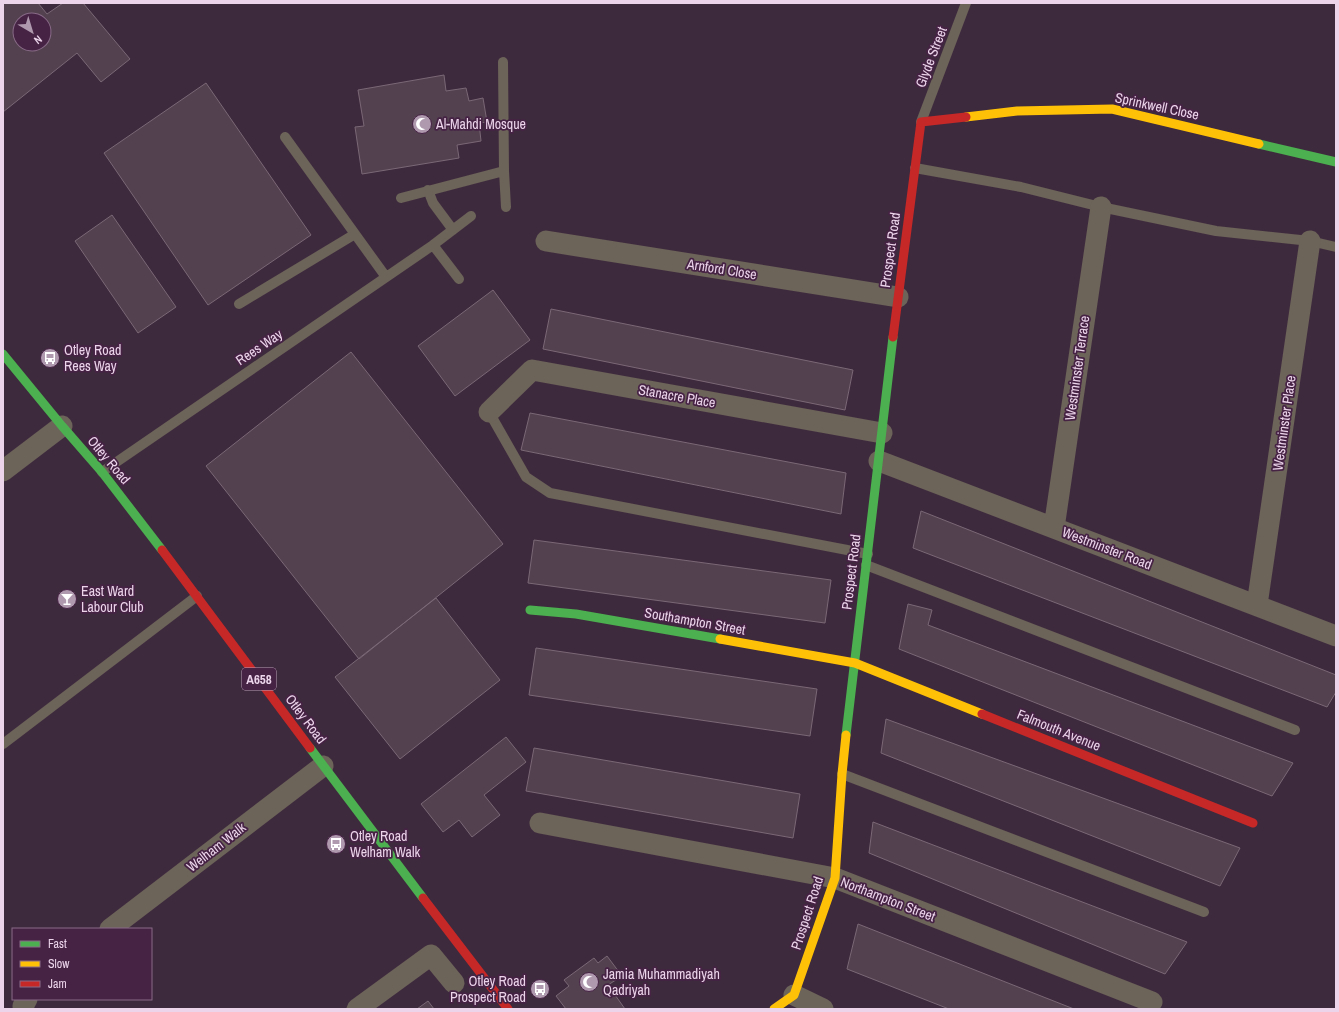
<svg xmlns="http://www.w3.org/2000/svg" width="1339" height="1012" viewBox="0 0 1339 1012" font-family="'Archivo Narrow',sans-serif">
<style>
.building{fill:#53414f;stroke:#7b6876;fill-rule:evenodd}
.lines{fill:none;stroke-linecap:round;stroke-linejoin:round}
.lane{stroke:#6c6359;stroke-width:10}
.street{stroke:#6c6359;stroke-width:21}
.fast{stroke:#4caf50;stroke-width:9}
.slow{stroke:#ffc107;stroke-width:9}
.jam{stroke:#c62828;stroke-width:9}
.labels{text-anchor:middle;stroke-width:3.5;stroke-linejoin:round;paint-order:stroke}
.shield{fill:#462245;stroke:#ba9fb9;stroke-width:1}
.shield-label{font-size:13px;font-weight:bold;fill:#ecd5eb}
.street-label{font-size:14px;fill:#ecd5eb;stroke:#462245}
.poi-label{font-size:14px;fill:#ecd5eb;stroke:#462245;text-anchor:start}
</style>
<rect width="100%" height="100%" fill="#3e2a3d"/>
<path class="building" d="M 3,3 L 38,3 L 47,14 L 63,3 L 83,3 L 130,59 L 101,82 L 77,53 L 3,112 ZM 20,20 L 44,20 L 44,44 L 20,44 Z
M 444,75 L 446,91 L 466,88 L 469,101 L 483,98 L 487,122 L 479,123 L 481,141 L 457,145 L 459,158 L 362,174 L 355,127 L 364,126 L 358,90 Z
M 206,83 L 311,235 L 208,305 L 104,153 Z
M 112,215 L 176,307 L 138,333 L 75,241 Z
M 493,290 L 530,340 L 455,396 L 418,346 Z
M 551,309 L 853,370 L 845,410 L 543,349 Z
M 351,352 L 503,544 L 359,659 L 206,466 Z
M 530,413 L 846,473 L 841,514 L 521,450 Z
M 921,511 L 1336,675 L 1336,692 L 1327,707 L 913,548 Z
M 534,540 L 831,580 L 825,623 L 528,583 Z
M 436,598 L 500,680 L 400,759 L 335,677 Z
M 908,604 L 932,610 L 928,625 L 1293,763 L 1272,796 L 899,649 Z
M 536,648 L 817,689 L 810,736 L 529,695 Z
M 886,719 L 1240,848 L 1220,886 L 881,753 Z
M 506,737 L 526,762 L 484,795 L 500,815 L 472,837 L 459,820 L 443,832 L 421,804 Z
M 534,748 L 800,794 L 793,838 L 526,791 Z
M 873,822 L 1187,942 L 1165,974 L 869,853 Z
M 858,924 L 1074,1009 L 949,1009 L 847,969 Z
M 607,956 L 622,976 L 608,985 L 625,1009 L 566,1009 L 556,996 L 569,986 L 564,980 L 594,958 L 598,963 Z
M 428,1001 L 434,1009 L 417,1009 Z"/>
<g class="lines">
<path class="lane" d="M 503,62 L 504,171 L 506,207
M 921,122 L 966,3
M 285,137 L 386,277
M 915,168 L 1021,187 L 1101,207 L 1216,231 L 1310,241 L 1336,247
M 428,190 L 433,203 L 453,230
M 401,198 L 504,171
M 433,245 L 459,279
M 239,304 L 355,234
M 489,412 L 526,477 L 550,493 L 868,554
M 102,472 L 433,245 L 471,216
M 866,565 L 1295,730
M 3,744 L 197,596
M 842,774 L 1204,912"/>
<path class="street" d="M 546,241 L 898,297
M 489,412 L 532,370 L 882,433
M 879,461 L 1336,636
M 3,471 L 62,426
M 1054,528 L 1101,207
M 1257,605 L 1310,241
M 540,823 L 835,878 L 1152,1002
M 110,929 L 323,766
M 794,995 L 823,1009
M 24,1009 L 23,1006 L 27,999
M 357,1009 L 431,955 L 454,983"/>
<path class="fast" d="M 1259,144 L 1336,162
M 3,354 L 62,426 L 102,472 L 162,550
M 530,610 L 576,614 L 720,639
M 846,735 L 893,337
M 310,748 L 423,898"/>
<path class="slow" d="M 966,117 L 1017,111 L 1112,109 L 1259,144
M 720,639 L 855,663 L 982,714
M 774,1009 L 794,995 L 835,878 L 842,774 L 846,735"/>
<path class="jam" d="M 893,337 L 921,122 L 966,117
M 162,550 L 310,748
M 982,714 L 1253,823
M 423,898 L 508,1009"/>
</g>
<defs>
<g id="mosque-disc" transform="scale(1)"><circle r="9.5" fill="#af99ae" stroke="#462245"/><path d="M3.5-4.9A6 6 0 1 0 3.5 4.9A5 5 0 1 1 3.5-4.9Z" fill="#fff"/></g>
<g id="bus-disc" transform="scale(1)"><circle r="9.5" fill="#af99ae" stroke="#462245"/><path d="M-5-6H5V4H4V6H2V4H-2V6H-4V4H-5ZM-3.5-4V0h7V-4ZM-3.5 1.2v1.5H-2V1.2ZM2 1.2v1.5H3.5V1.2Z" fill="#fff"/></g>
<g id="bar-disc" transform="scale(1)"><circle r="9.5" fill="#af99ae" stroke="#462245"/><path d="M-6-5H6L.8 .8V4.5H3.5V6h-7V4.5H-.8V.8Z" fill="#fff"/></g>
</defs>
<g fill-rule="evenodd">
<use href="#mosque-disc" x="422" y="124"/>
<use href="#bus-disc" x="50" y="358"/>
<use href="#bar-disc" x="67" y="599"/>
<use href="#bus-disc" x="336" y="844"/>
<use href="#mosque-disc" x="589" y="982"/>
<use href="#bus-disc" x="540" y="989"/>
</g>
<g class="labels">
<rect class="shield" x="242" y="668" width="34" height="22" rx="3"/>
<g class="shield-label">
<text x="259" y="684">A658</text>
</g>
<g class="street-label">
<text transform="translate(931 57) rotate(-69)" y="5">Glyde Street</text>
<text transform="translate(1157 106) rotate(12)" y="5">Sprinkwell Close</text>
<text transform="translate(890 250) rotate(-82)" y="5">Prospect Road</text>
<text transform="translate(722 269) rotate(9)" y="5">Arnford Close</text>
<text transform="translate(259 347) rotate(-34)" y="5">Rees Way</text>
<text transform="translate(1077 368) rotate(-82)" y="5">Westminster Terrace</text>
<text transform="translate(677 396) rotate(10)" y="5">Stanacre Place</text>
<text transform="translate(1284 423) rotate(-82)" y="5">Westminster Place</text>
<text transform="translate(109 460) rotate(50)" y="5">Otley Road</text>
<text transform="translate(1107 548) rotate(21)" y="5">Westminster Road</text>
<text transform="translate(851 572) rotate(-83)" y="5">Prospect Road</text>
<text transform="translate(695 621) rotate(10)" y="5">Southampton Street</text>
<text transform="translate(306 719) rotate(53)" y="5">Otley Road</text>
<text transform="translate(1059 730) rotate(22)" y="5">Falmouth Avenue</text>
<text transform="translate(216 847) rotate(-38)" y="5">Welham Walk</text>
<text transform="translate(888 899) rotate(21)" y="5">Northampton Street</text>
<text transform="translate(807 913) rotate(-72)" y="5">Prospect Road</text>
</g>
<g class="poi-label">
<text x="436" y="129">Al‐Mahdi Mosque</text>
<text x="64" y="355">Otley Road<tspan x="64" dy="16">Rees Way</tspan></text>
<text x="81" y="596">East Ward<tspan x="81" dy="16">Labour Club</tspan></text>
<text x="350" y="841">Otley Road<tspan x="350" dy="16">Welham Walk</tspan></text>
<text x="603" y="979">Jamia Muhammadiyah<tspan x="603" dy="16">Qadriyah</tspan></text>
<text x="526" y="986" text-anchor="end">Otley Road<tspan x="526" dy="16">Prospect Road</tspan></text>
</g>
</g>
<rect width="1339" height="1012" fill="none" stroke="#ecd5eb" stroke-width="8"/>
<rect x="12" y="928" width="140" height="72" fill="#462245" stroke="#886a87"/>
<rect x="20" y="941" width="20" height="6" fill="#4caf50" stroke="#886a87"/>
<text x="48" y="948" font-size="12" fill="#ecd5eb">Fast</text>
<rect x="20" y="961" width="20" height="6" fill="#ffc107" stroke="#886a87"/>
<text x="48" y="968" font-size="12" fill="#ecd5eb">Slow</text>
<rect x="20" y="981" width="20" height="6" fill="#c62828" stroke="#886a87"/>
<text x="48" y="988" font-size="12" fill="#ecd5eb">Jam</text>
<g transform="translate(32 32) rotate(142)"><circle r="19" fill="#462245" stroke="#886a87"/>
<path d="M0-3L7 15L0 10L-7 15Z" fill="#af99ae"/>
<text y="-6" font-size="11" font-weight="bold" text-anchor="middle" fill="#ecd5eb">N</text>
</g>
</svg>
